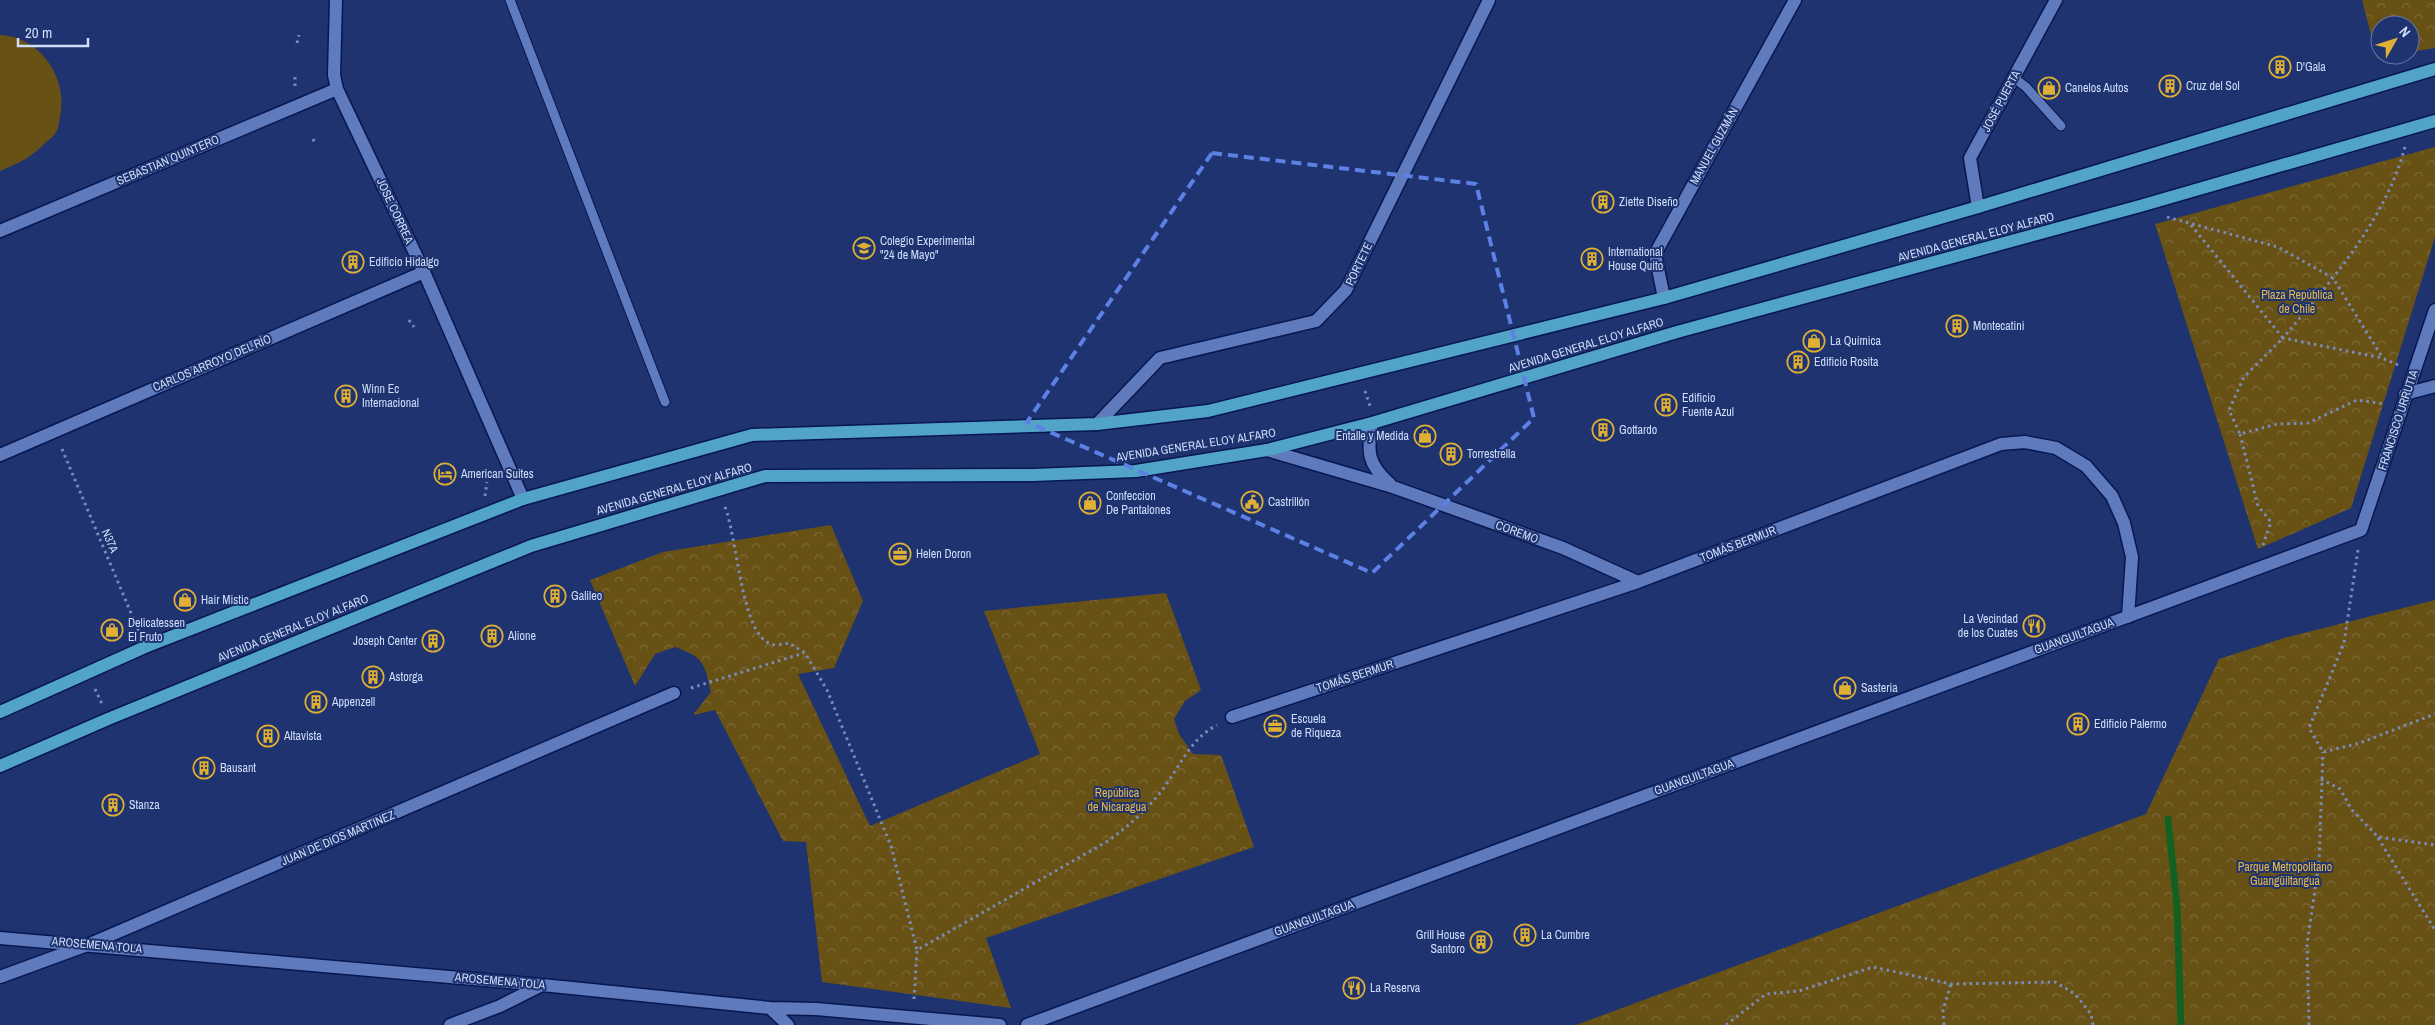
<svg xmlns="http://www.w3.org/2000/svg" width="2435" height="1025" viewBox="0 0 2435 1025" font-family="'Archivo Narrow',sans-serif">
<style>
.park{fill:url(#park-crowns)}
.garden{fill:#685115}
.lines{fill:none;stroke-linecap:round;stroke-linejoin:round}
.stream{stroke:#146023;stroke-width:7}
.service-casing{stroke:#081751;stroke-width:11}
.minor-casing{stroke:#081751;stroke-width:15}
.primary-casing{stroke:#081751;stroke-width:15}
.path{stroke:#7c8cb9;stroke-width:3;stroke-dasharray:2.5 4;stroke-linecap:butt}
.service{stroke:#5f7abd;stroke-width:9}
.minor{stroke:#5f7abd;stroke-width:12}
.primary{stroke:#51a4c7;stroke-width:12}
.marked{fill:none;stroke:#5c80e4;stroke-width:4;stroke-dasharray:10 6;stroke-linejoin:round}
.labels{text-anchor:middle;stroke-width:4;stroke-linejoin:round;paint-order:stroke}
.poi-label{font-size:12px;fill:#d0ddfb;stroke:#1e336f;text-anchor:start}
.street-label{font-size:12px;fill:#d0ddfb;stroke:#1e336f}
.park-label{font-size:12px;fill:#eabb45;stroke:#1e336f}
</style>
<defs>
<pattern id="park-crowns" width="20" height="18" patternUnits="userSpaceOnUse" patternTransform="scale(1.25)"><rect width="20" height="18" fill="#685115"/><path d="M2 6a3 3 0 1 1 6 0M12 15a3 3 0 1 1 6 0" fill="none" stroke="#7d6a38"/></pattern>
</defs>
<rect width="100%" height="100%" fill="#1e336f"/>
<path class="park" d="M 2362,0 L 2435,0 L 2435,48 L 2410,52 L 2410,25 L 2380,25 L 2380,55 L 2395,55 L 2377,58 Z
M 2435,147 L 2435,237 L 2351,508 L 2258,549 L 2155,224 Z
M 831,525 L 863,601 L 834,668 L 798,674 L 870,826 L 1040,754 L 984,611 L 1166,593 L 1201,690 L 1185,701 L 1174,719 L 1179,734 L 1193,754 L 1221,755 L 1254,847 L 986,938 L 1011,1008 L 822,982 L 806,842 L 783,841 L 715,710 L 693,715 L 711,692 C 704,663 705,658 675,647 L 655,654 L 635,686 L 590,580 L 663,552 Z
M 2435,600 L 2435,1025 L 1576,1025 L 2146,814 L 2219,659 L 2284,638 Z"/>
<path class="garden" d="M 0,35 C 40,36 69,79 60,117 C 59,121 59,128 56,132 C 54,136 49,140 45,143 C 29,159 21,162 0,171 Z"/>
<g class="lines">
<path class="stream" d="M 2168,819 L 2177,906 L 2181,1025"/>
<g class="service-casing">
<path id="service" d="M 510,0 L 665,402
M 2014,78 L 2026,87 L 2061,126"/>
</g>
<g class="minor-casing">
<path id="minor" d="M 336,0 L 334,75 L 337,89 L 424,272 L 523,499
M 1978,207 L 1970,158 L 2056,0
M 0,231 L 337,89
M 1664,298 L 1655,254 L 1795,0
M 2405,394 L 2435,386
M 1372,423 C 1367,451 1367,464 1390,484
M 1097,424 L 1160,358 L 1316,321 L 1346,290 L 1489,0
M 1267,450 L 1393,487 L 1563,548 L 1638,582
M 0,455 L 424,272
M 1232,717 L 1638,582 L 2001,444 L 2025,442 L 2056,448 L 2086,466 L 2112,496 L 2124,523 L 2132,557 L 2128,617
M 0,938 L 542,985 L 770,1008 L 816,1009 L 1000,1025
M 0,977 L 90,944 L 674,693
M 770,1008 L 788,1025
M 450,1025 L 500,1006 L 542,985
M 1027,1025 L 2361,530 L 2435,310"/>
</g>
<g class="primary-casing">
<path id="primary" d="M 0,712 L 145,647 L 523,499 L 752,435 L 1097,424 L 1208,411 L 1664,298 L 1978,207 L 2435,69
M 0,766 L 108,719 L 531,546 L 765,476 L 1033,475 L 1136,471 L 1267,450 L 1372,423 L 1677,332 L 2140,206 L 2435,121"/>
</g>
<path class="path" d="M 297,43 L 299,35
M 295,77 L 295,89
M 313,139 L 315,143
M 2167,217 L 2278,247 L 2333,278 L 2382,357
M 2191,225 L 2283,338 L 2244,377 L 2229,410 L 2240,434 L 2277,424 L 2308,423 L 2357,400 L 2385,404
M 409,320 L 414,327
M 2398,365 L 2382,358 L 2283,338 C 2331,281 2385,221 2405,147
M 1365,391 L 1370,406
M 2240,434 L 2258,506 L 2271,522 L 2262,548
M 62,449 L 139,632
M 485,496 L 487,482
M 725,507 C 737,537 741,627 767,642 C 773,647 782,644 789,643 L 805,653 L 827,690 L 891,846 L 917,950
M 2358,550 L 2344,643 L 2309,728 L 2323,752 L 2360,743 L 2435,714
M 691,688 L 804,653
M 95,689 L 102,704
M 2321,779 L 2340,789 L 2352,810 L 2378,837 L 2435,845
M 2378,838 L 2435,930
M 914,999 L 917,950 L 1108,841 C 1127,827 1144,813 1159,794 C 1179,770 1188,740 1217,725
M 1726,1025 L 1766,994 L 1799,991 L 1873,967 L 1951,984 L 2055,982 L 2075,994 L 2091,1014 L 2093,1025
M 1944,1025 L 1943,1010 L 1951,984
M 2309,1025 L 2307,944 L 2319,863 L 2323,752"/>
<use href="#service" class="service"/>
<use href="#minor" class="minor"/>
<use href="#primary" class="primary"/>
</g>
<path class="marked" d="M 1212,153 L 1476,184 L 1534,418 L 1372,573 L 1027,422 Z"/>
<defs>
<g id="building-ring" transform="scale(1.125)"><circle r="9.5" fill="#1e336f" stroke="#e0b034" stroke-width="1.5"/><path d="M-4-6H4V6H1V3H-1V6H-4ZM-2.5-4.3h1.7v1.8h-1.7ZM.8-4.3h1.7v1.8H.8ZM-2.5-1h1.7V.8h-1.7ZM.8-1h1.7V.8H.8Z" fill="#e0b034"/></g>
<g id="shop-ring" transform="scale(1.125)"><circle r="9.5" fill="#1e336f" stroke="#e0b034" stroke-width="1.5"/><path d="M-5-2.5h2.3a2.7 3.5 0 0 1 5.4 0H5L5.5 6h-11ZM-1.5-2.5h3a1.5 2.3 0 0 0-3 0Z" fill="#e0b034"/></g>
<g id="university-ring" transform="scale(1.125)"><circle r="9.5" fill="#1e336f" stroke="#e0b034" stroke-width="1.5"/><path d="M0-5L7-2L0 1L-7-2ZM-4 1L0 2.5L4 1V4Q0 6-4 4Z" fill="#e0b034"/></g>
<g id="hotel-ring" transform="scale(1.125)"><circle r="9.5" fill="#1e336f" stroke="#e0b034" stroke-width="1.5"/><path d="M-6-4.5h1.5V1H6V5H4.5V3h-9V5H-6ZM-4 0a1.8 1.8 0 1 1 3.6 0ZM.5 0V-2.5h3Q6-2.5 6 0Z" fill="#e0b034"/></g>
<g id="civic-ring" transform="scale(1.125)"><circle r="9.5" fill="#1e336f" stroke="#e0b034" stroke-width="1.5"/><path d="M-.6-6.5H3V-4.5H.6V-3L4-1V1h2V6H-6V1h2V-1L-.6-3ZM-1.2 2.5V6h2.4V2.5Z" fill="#e0b034"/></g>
<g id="office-ring" transform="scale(1.125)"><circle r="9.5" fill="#1e336f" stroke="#e0b034" stroke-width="1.5"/><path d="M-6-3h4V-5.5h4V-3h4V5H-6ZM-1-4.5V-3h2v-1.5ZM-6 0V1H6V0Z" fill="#e0b034"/></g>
<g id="restaurant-ring" transform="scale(1.125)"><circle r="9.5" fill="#1e336f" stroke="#e0b034" stroke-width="1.5"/><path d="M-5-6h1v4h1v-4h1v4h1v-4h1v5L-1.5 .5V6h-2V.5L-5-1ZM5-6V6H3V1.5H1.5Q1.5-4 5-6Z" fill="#e0b034"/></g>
</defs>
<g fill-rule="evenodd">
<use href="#building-ring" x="2280" y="67"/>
<use href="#building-ring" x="2170" y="86"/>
<use href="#shop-ring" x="2049" y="88"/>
<use href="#building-ring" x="1603" y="202"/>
<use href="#university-ring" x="864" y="248"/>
<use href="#building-ring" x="1592" y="259"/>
<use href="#building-ring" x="353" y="262"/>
<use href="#building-ring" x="1957" y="326"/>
<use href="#shop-ring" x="1814" y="341"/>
<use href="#building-ring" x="1798" y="362"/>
<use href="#building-ring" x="346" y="396"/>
<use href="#building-ring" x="1666" y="405"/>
<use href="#building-ring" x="1603" y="430"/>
<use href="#shop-ring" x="1425" y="436"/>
<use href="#building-ring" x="1451" y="454"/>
<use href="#hotel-ring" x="445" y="474"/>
<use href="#civic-ring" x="1252" y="502"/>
<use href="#shop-ring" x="1090" y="503"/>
<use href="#office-ring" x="900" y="554"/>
<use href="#building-ring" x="555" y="596"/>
<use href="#shop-ring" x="185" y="600"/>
<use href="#restaurant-ring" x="2034" y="626"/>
<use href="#shop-ring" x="112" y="630"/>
<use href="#building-ring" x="492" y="636"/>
<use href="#building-ring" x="433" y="641"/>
<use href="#building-ring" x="373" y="677"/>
<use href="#shop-ring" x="1845" y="688"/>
<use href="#building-ring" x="316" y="702"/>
<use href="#building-ring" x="2078" y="724"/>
<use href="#office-ring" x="1275" y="726"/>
<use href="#building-ring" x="268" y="736"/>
<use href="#building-ring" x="204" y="768"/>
<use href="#building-ring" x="113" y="805"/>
<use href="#building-ring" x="1525" y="935"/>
<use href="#building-ring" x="1481" y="942"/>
<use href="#restaurant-ring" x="1354" y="988"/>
</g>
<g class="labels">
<g class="poi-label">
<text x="2296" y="71">D'Gala</text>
<text x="2186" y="90">Cruz del Sol</text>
<text x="2065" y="92">Canelos Autos</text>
<text x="1619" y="206">Ziette Diseño</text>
<text x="880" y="245">Colegio Experimental<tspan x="880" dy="14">"24 de Mayo"</tspan></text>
<text x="1608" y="256">International<tspan x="1608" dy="14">House Quito</tspan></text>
<text x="369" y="266">Edificio Hidalgo</text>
<text x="1973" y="330">Montecatini</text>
<text x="1830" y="345">La Química</text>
<text x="1814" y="366">Edificio Rosita</text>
<text x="362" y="393">Winn Ec<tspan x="362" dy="14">Internacional</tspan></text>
<text x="1682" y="402">Edificio<tspan x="1682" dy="14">Fuente Azul</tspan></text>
<text x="1619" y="434">Gottardo</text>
<text x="1409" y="440" text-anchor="end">Entalle y Medida</text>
<text x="1467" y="458">Torrestrella</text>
<text x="461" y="478">American Suites</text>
<text x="1106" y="500">Confeccion<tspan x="1106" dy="14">De Pantalones</tspan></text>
<text x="1268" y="506">Castrillón</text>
<text x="916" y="558">Helen Doron</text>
<text x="571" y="600">Galileo</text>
<text x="201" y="604">Hair Mistic</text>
<text x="2018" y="623" text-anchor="end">La Vecindad<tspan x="2018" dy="14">de los Cuates</tspan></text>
<text x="128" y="627">Delicatessen<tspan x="128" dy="14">El Fruto</tspan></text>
<text x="508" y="640">Alione</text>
<text x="417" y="645" text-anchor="end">Joseph Center</text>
<text x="389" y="681">Astorga</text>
<text x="1861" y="692">Sasteria</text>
<text x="332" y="706">Appenzell</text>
<text x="1291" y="723">Escuela<tspan x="1291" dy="14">de Riqueza</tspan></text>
<text x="2094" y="728">Edificio Palermo</text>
<text x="284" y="740">Altavista</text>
<text x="220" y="772">Bausant</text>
<text x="129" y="809">Stanza</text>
<text x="1465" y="939" text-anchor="end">Grill House<tspan x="1465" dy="14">Santoro</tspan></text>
<text x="1541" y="939">La Cumbre</text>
<text x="1370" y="992">La Reserva</text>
</g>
<g class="street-label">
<text transform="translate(2001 101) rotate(-62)" y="4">JOSÉ PUERTA</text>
<text transform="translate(1714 146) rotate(-61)" y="4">MANUEL GUZMÁN</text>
<text transform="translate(168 160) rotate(-23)" y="4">SEBASTIAN QUINTERO</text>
<text transform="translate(395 211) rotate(65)" y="4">JOSE CORREA</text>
<text transform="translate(1976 237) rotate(-15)" y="4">AVENIDA GENERAL ELOY ALFARO</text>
<text transform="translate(1359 264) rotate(-64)" y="4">PORTETE</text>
<text transform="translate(1586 345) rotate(-17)" y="4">AVENIDA GENERAL ELOY ALFARO</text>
<text transform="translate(212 363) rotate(-23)" y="4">CARLOS ARROYO DEL RÍO</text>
<text transform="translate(2398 420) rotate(-72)" y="4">FRANCISCO URRUTIA</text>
<text transform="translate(1196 445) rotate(-9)" y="4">AVENIDA GENERAL ELOY ALFARO</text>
<text transform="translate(674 489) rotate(-16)" y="4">AVENIDA GENERAL ELOY ALFARO</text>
<text transform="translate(1517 532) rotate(20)" y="4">COREMO</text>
<text transform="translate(110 541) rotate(67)" y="4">N37A</text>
<text transform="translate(1738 544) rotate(-21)" y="4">TOMÁS BERMUR</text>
<text transform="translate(293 628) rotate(-22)" y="4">AVENIDA GENERAL ELOY ALFARO</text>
<text transform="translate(2074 636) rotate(-20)" y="4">GUANGUILTAGUA</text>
<text transform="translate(1355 676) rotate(-18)" y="4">TOMÁS BERMUR</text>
<text transform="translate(1694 777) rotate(-20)" y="4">GUANGUILTAGUA</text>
<text transform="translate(338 838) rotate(-23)" y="4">JUAN DE DIOS MARTINEZ</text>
<text transform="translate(1314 918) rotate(-20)" y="4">GUANGUILTAGUA</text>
<text transform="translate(97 945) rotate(5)" y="4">AROSEMENA TOLA</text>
<text transform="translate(500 981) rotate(5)" y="4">AROSEMENA TOLA</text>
</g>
<g class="park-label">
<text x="2297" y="299">Plaza República<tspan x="2297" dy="14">de Chile</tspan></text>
<text x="1117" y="797">República<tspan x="1117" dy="14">de Nicaragua</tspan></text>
<text x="2285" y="871">Parque Metropolitano<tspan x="2285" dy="14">Guangüiltangua</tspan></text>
</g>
</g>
<g transform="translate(2395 40) rotate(51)"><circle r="24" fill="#1e336f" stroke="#6577a7"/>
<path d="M0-4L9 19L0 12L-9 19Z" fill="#e0b034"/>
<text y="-8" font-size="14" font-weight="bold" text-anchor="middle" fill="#d0ddfb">N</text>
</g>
<path d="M18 38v8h70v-8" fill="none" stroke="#d0ddfb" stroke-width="2.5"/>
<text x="25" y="38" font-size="15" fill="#d0ddfb" stroke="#1e336f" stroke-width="4" paint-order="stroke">20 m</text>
</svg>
